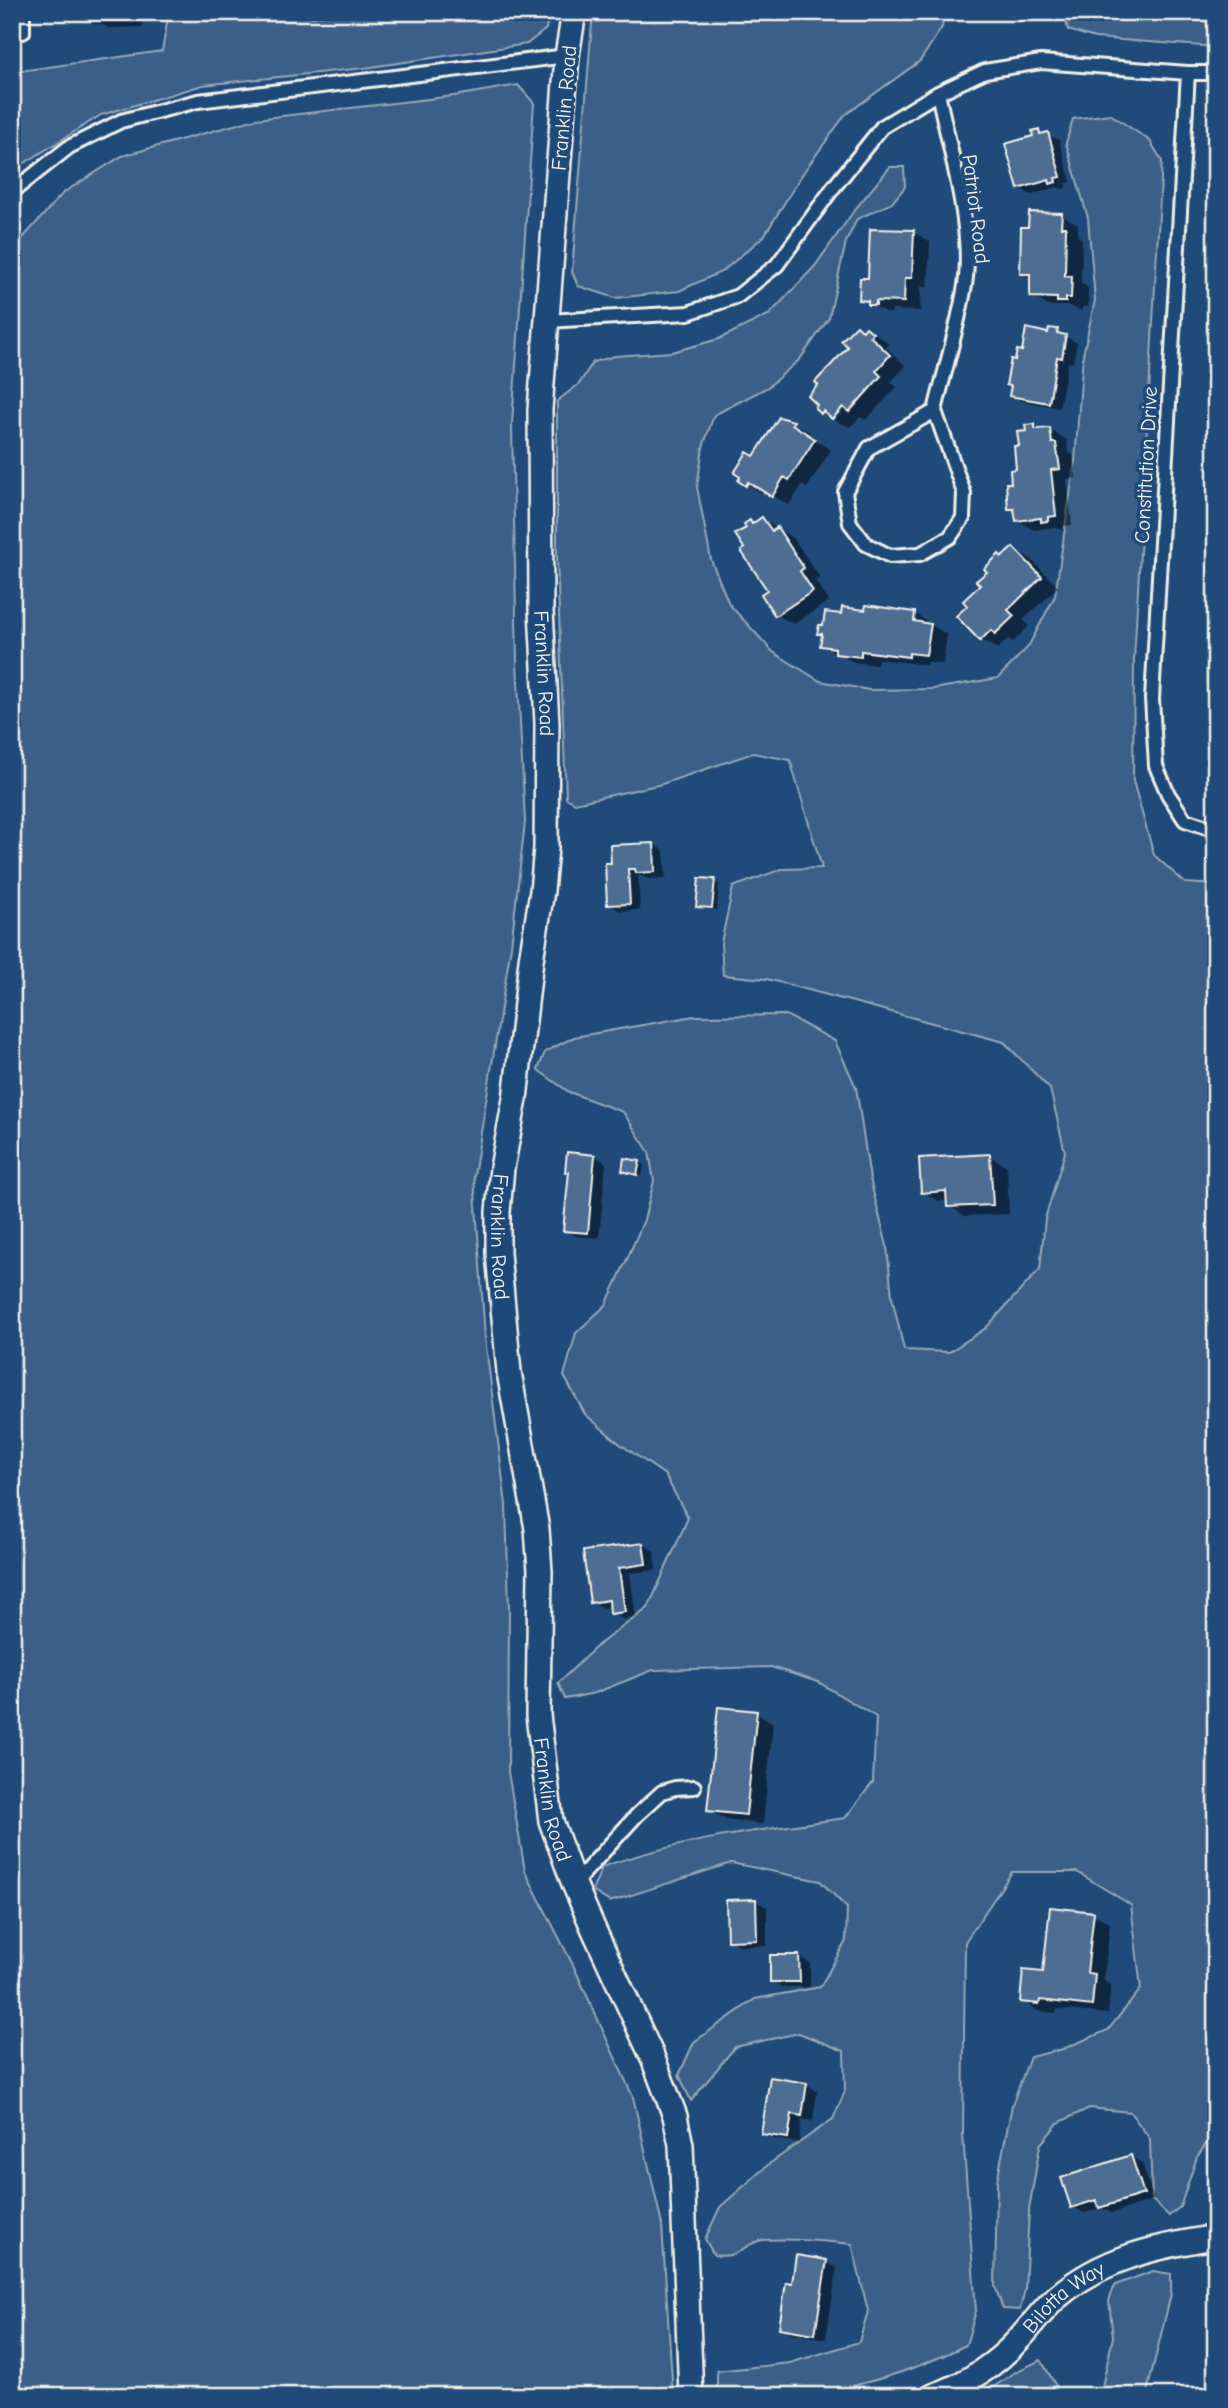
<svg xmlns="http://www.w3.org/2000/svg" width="1228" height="2408" viewBox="0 0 1228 2408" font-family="'Comic Neue',sans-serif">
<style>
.green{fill:#3a5f88;stroke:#97a8b8;stroke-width:2}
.shadow{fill:#0007}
.building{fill:#4d6e92;stroke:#f4f1e8;stroke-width:2}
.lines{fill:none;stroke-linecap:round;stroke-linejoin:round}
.lane-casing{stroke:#f4f1e8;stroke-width:18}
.street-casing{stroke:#f4f1e8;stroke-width:28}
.lane{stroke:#1f4a7a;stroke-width:12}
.street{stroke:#1f4a7a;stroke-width:23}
.labels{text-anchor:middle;stroke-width:7;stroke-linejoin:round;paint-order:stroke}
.street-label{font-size:21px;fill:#f4f1e8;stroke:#1f4a7a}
</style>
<rect width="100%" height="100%" fill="#1f4a7a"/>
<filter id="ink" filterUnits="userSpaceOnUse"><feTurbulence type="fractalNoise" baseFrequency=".0143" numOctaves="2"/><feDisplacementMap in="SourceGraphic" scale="14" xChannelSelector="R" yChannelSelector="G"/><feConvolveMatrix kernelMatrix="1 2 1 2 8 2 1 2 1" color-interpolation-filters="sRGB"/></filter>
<g filter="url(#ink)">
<path class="green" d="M 169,12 L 291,12 L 313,17 L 339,12 L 549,12 L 546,29 L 527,44 L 364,68 L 203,85 L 101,115 L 12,171 L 12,72 L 162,51 Z
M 600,12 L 945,12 L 942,27 L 920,61 L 845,115 L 803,173 L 764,236 L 723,271 L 679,291 L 616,298 L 578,286 L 572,272 L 592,23 Z
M 1064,12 L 1216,12 L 1216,47 L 1095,38 L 1068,30 Z
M 518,85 L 534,103 L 512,424 L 517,662 L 525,822 L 511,946 L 474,1176 L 485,1338 L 506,1505 L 509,1608 L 508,1772 L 525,1871 L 574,1967 L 633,2097 L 662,2225 L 673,2396 L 12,2396 L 12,246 L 23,238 L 63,193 L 122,156 L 256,119 L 454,96 Z
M 1110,114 L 1150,141 L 1162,161 L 1134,660 L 1133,781 L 1154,855 L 1185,883 L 1216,885 L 1216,2130 L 1197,2157 L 1180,2207 L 1169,2216 L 1152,2200 L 1150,2139 L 1130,2112 L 1089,2108 L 1058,2123 L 1040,2145 L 1029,2210 L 1025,2289 L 1020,2310 L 1003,2309 L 995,2286 L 997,2181 L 1012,2105 L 1030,2057 L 1063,2049 L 1108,2030 L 1141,1989 L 1131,1905 L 1077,1872 L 1012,1872 L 965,1942 L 963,2135 L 976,2311 L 966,2345 C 912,2372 851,2390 790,2396 C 769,2398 747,2396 725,2396 L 717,2392 L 717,2371 L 790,2363 L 859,2342 L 868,2311 L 852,2244 C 824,2241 793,2238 764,2240 C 743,2242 741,2260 714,2255 L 705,2239 L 720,2207 L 769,2164 L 833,2119 L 845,2091 L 844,2051 L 799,2033 L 735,2047 L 691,2101 L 679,2075 L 694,2042 L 755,1999 L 820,1987 L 846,1941 L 847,1908 L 820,1881 L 731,1863 L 610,1902 L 592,1891 L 602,1867 C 680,1839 763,1830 845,1818 L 873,1782 L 876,1717 L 818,1682 L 771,1667 L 653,1670 L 595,1693 L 565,1699 L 558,1683 L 598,1645 L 648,1608 L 688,1518 L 665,1475 L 620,1444 L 585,1414 L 564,1376 L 576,1333 L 606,1305 L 628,1257 L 644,1220 L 654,1181 L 649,1152 L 623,1112 L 569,1092 L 538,1070 L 545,1052 L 574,1037 L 694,1016 L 786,1015 L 835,1041 L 856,1087 L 870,1179 L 887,1246 L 892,1297 L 904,1350 L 949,1352 L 986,1328 L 1040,1269 L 1045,1219 L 1065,1152 L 1050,1089 L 1004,1042 L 767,979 L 723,975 L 721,943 L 733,887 L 782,869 L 822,868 L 790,760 L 753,753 L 662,784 L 575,803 L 566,798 L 557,560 L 557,401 L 579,384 L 593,362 L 615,356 L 672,352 L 719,339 L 770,314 L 815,266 L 856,208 L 890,167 L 904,167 L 905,187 L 892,203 L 857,219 L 846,242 L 829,318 L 800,359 L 768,387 L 714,415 L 703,447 L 697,487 L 711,560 L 729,604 L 773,652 L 820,681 L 869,690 L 933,689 L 998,678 L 1028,647 L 1055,596 L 1075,461 L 1083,355 L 1095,300 L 1088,218 L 1066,143 L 1073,119 Z
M 1153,2271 L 1171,2274 L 1171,2294 L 1146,2396 L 1100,2396 L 1113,2337 L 1109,2301 L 1115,2285 Z
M 1041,2360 L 1056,2386 L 1050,2396 L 980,2396 L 1017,2371 Z"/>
<path class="shadow" d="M 73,12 L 142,12 L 143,27 L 109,28 L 102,24 L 94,24 Z
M 1039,131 L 1059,140 L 1071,182 L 1065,184 L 1066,188 L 1062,189 L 1057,187 L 1031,195 L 1020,188 Z
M 1061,215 L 1078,224 L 1078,236 L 1082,239 L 1081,283 L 1088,288 L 1088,307 L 1082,307 L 1082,311 L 1069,306 L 1048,306 L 1032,296 L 1032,279 L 1021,273 L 1030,229 Z
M 913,232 L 930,242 L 928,287 L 921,287 L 920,311 L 892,310 L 892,313 L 887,313 L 861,299 L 870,279 Z
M 857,327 L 865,331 L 867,329 L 883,339 L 889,344 L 886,347 L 906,366 L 891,382 L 897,387 L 866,420 L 860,417 L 850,427 L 834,420 L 851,402 L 848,400 L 831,418 L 822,412 Z
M 1057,331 L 1077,343 L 1073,363 L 1068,362 L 1059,408 L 1022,401 L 1011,395 L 1017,362 L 1023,353 Z
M 780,419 L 793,423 L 810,432 L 808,436 L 831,450 L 807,488 L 802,485 L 789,505 L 765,491 L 763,494 L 747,484 L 755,458 Z
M 1034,426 L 1043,430 L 1050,430 L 1067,440 L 1068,452 L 1073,455 L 1076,478 L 1067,479 L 1072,525 L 1064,526 L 1064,530 L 1054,527 L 1034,530 L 1017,520 L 1017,512 L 1010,508 L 1021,447 L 1028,432 Z
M 762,519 L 794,539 L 820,578 L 815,581 L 829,601 L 794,624 L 777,615 L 770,591 L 747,549 L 750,522 L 754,524 Z
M 1013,549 L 1030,558 L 1058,587 L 1023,620 L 1029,626 L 1013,642 L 1008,639 L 998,649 L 981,640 L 970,606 L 982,585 Z
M 914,613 L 947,635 L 943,664 L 926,662 L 926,665 L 878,659 L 877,665 L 853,662 L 822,645 L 823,635 L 819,633 L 842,616 Z
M 653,844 L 664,851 L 666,878 L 649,879 L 638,875 L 640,910 L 620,911 L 609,904 L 613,865 Z
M 714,881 L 719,884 L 717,910 L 703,909 L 698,906 Z
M 569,1154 L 595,1156 L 606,1163 L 599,1238 L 576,1236 L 565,1230 L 571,1173 L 567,1171 Z
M 990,1156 L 1007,1166 L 1009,1214 L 965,1216 L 949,1206 L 948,1201 L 939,1201 L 923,1192 Z
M 639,1162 L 644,1165 L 642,1176 L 624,1171 Z
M 643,1544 L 654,1551 L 656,1570 L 630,1573 L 636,1617 L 623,1619 L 612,1613 L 611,1607 L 603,1608 L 592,1602 L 585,1553 Z
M 756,1713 L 773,1723 L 763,1824 L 726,1820 L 709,1810 Z
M 756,1901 L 767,1907 L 767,1946 L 740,1946 L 729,1940 Z
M 1093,1914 L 1110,1923 L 1104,1981 L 1111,1985 L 1108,2014 L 1057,2009 L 1056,2013 L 1038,2011 L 1022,2001 Z
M 799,1957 L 810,1963 L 810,1987 L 782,1987 L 771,1981 Z
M 806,2084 L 817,2091 L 813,2121 L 802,2119 L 799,2143 L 774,2139 L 763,2133 Z
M 1131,2157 L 1142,2163 L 1154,2200 L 1112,2213 L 1102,2208 L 1084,2213 L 1073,2207 Z
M 826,2262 L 837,2268 L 826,2339 L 792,2333 L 781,2327 L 793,2285 Z"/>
<path class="building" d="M 70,12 L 121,12 L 121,15 L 85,17 L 85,12 Z
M 1039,129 L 1040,134 L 1048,132 L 1061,177 L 1055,178 L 1056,182 L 1050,184 L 1049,180 L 1018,189 L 1005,144 L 1033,136 L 1032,131 Z
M 1029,212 L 1062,213 L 1061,227 L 1066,227 L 1065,276 L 1072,276 L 1071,298 L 1066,298 L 1066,302 L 1057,302 L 1057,298 L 1030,297 L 1030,274 L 1020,274 L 1021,227 L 1028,227 Z
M 870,229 L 914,230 L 912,278 L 905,278 L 904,302 L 876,301 L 876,305 L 868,305 L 868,301 L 859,300 L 860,278 L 868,278 Z
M 857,325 L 863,331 L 866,327 L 873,333 L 870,336 L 890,355 L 876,371 L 881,376 L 849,412 L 843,407 L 832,419 L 823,411 L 821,414 L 815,408 L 817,405 L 808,396 L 818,385 L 815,382 L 848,347 L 841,341 Z
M 1026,328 L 1048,333 L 1049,328 L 1058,329 L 1057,333 L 1066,335 L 1062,358 L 1057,357 L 1049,403 L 1009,396 L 1011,386 L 1006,385 L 1011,359 L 1015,360 L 1017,350 L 1022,351 Z
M 779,417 L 794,421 L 792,424 L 815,439 L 789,480 L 784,477 L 772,497 L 748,482 L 746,486 L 738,481 L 740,477 L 734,473 L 747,452 L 754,456 Z
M 1035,424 L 1035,429 L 1050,428 L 1052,443 L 1056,443 L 1060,469 L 1051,470 L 1056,516 L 1048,517 L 1048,521 L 1041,522 L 1041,518 L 1016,521 L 1014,509 L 1008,509 L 1006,483 L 1011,483 L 1010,470 L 1016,469 L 1014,446 L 1019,446 L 1017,432 L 1026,431 L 1025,425 Z
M 762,517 L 772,531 L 777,527 L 804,568 L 800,571 L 813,591 L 775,616 L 761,594 L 767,590 L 741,551 L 744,548 L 735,534 L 746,528 L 744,524 L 750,520 L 752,524 Z
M 1013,547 L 1042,577 L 1008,610 L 1014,616 L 995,634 L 991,630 L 980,641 L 956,616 L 967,606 L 963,601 L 980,585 L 976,581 L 987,572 L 984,569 L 999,554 L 1002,557 Z
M 1215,566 L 1216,566 L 1216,614 L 1211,614 Z
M 866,605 L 915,612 L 914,621 L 931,624 L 926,655 L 909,653 L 909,657 L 861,651 L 861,657 L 835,654 L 835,648 L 820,646 L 822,634 L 817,634 L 819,625 L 823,625 L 825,612 L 841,614 L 842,607 L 865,610 Z
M 1211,649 L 1216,649 L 1216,743 L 1216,698 L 1212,698 L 1211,685 L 1207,685 L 1207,659 L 1211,658 Z
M 654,843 L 655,872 L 636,873 L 635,869 L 628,869 L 630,904 L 607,905 L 605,863 L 611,863 L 610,845 Z
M 699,878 L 715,879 L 712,908 L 696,907 Z
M 567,1152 L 595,1155 L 588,1233 L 563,1231 L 569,1172 L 565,1172 Z
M 990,1154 L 993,1205 L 947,1207 L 946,1191 L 921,1193 L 919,1158 Z
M 624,1158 L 640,1161 L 637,1175 L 622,1171 Z
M 643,1543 L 646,1564 L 619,1568 L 625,1612 L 610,1614 L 609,1600 L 590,1603 L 583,1551 Z
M 718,1707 L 757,1711 L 746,1815 L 707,1811 Z
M 756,1899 L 757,1940 L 727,1941 L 726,1900 Z
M 1050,1907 L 1094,1912 L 1087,1973 L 1095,1974 L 1092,2006 L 1040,2000 L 1039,2004 L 1020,2002 L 1023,1970 L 1043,1972 Z
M 770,1955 L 799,1955 L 800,1982 L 770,1982 Z
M 770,2077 L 807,2083 L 802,2116 L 792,2114 L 788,2138 L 761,2134 Z
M 1131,2155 L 1144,2194 L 1099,2208 L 1096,2200 L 1071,2208 L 1061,2178 Z
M 796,2255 L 827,2260 L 815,2334 L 779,2328 L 786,2282 L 792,2283 Z"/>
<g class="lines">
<g class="lane-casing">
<path id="lane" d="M 23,12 L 23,32
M 1188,73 L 1152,699 L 1156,766 L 1168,794 L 1185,820 L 1216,830
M 12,192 L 69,147 L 121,121 L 198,101 L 567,56
M 547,321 L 688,313 L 738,296 L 777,265 L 833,188 L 882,127 L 938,93 L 985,71 L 1041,62 L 1188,73 L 1216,73
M 935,411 L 964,493 L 963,518 L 950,537 L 920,554 L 890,556 L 866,544 L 850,523 L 845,492 L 869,448 L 935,411 C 945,369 958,327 965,285 C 974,231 949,147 938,93
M 574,1884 L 637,1815 L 662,1792 L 675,1788 L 694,1787"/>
</g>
<g class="street-casing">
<g id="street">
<path id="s1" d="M 574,12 L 567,56 L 540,410 L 541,610 L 547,723 L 546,848 L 542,891 L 531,960 L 515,1099 L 502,1168 L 498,1212 L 498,1253 L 509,1372 L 537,1529 L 540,1571 L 538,1715 L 551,1821 L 574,1884 L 594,1930 L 652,2056 L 675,2116 L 681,2145 L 691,2396"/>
<path id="s2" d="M 933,2396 C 966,2385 998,2363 1021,2337 C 1033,2324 1044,2308 1057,2297 C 1102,2258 1158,2246 1216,2237"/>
</g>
</g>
<use href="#lane" class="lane"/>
<use href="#street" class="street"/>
</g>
</g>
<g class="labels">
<g class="street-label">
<text transform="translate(564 108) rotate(-85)" y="7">Franklin Road</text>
<text transform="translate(976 209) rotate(83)" y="7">Patriot Road</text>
<text transform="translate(1146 465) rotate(-87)" y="7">Constitution Drive</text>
<text dy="7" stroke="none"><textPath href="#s1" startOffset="663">Franklin Road</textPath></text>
<text dy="7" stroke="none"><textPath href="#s1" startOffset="1230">Franklin Road</textPath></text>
<text dy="7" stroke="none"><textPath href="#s1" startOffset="1797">Franklin Road</textPath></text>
<text dy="7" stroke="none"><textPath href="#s2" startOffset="166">Bilotta Way</textPath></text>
</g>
</g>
<rect width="1228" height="2408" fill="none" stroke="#1f4a7a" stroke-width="42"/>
<rect x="21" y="21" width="1186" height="2366" fill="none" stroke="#f4f1e8" stroke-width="2.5" filter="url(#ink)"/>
</svg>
